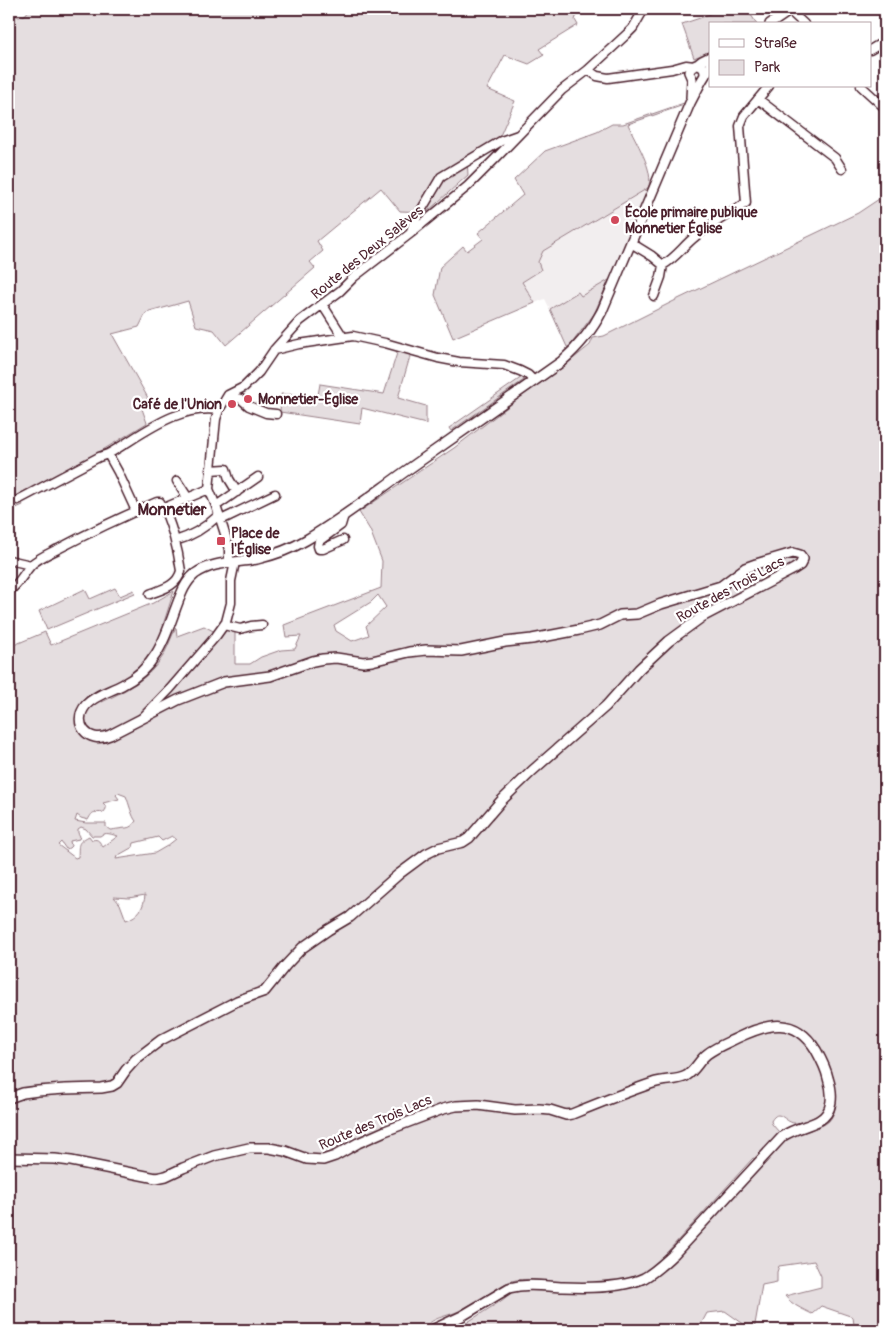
<svg xmlns="http://www.w3.org/2000/svg" width="894" height="1339" viewBox="0 0 894 1339" font-family="Pangolin,sans-serif">
<style>
.built{fill:#f2eeef}
.green{fill:#e5dee0;stroke:#987e86;fill-rule:evenodd}
.lines{fill:none;stroke-linecap:round;stroke-linejoin:round}
.minor-casing{stroke:#4a1f2b;stroke-width:11}
.tertiary-casing{stroke:#4a1f2b;stroke-width:12}
.minor{stroke:#fff;stroke-width:8}
.tertiary{stroke:#fff;stroke-width:9}
.poi-dot{fill:#d1495b;stroke:#fff;stroke-width:2}
.labels{text-anchor:middle;stroke-width:4.5;stroke-linejoin:round;paint-order:stroke}
.poi-label{font-size:14px;font-weight:bold;fill:#4a1f2b;stroke:#fff;text-anchor:start}
.street-label{font-size:14px;fill:#4a1f2b;stroke:#fff}
.quarter-label{font-size:16px;font-weight:bold;fill:#4a1f2b;stroke:#fff}
</style>
<rect width="100%" height="100%" fill="#fff"/>
<filter id="ink" filterUnits="userSpaceOnUse"><feTurbulence type="fractalNoise" baseFrequency=".02" numOctaves="2"/><feDisplacementMap in="SourceGraphic" scale="10" xChannelSelector="R" yChannelSelector="G"/><feConvolveMatrix kernelMatrix="1 2 1 2 8 2 1 2 1" color-interpolation-filters="sRGB"/></filter>
<g filter="url(#ink)">
<path class="built" d="M 648,188 L 609,280 L 581,296 L 578,292 L 550,309 L 545,299 L 535,303 L 522,282 L 541,270 L 538,262 L 543,251 Z"/>
<path class="green" d="M 30,9 L 579,9 L 575,20 L 578,25 L 539,49 L 544,55 L 529,64 L 505,55 L 487,89 L 515,101 L 499,138 L 467,158 L 468,175 L 427,212 L 400,211 L 381,188 L 317,241 L 323,251 L 310,262 L 315,268 L 226,345 L 214,330 L 196,326 L 188,301 L 146,313 L 139,327 L 112,334 L 148,398 L 140,403 L 147,423 L 73,468 L 19,496 L 23,505 L 9,511 L 9,16 L 13,14 L 19,17 L 25,15 Z
M 721,9 L 747,9 L 757,24 L 710,24 L 710,51 L 694,58 L 682,24 L 700,18 Z
M 684,103 L 684,105 L 681,106 L 628,124 C 634,139 656,172 648,188 L 543,251 L 538,262 L 541,270 L 522,282 L 535,303 L 453,338 L 435,295 L 440,267 L 463,246 L 467,251 L 483,239 L 478,233 L 523,195 L 514,180 L 545,151 L 597,132 L 612,124 L 623,124 Z
M 885,195 L 885,1330 L 850,1330 L 854,1325 L 853,1317 L 821,1306 L 812,1314 C 802,1309 791,1304 785,1296 L 821,1287 L 821,1276 L 814,1261 L 779,1266 L 777,1272 L 777,1282 L 762,1285 L 754,1330 L 752,1330 L 725,1311 L 707,1313 L 698,1330 L 455,1330 L 501,1301 L 511,1293 L 518,1290 L 578,1292 L 623,1289 L 635,1286 L 647,1281 L 667,1266 L 688,1245 L 786,1140 C 799,1131 821,1129 829,1121 C 847,1101 826,1051 810,1035 C 804,1029 797,1026 789,1023 C 791,1026 792,1031 794,1034 C 798,1038 804,1041 808,1047 C 818,1061 835,1095 822,1111 C 818,1116 800,1124 794,1123 C 784,1122 779,1107 771,1121 L 772,1124 L 779,1132 L 776,1137 L 756,1159 L 753,1158 L 659,1261 C 654,1265 649,1269 644,1273 C 626,1284 583,1285 561,1283 C 546,1281 531,1278 516,1280 C 505,1282 498,1288 489,1294 C 479,1300 469,1305 459,1311 C 446,1317 431,1317 423,1330 L 9,1330 L 9,866 L 13,863 L 13,859 L 9,857 C 9,848 11,834 9,827 L 9,647 L 45,632 L 51,645 L 153,603 L 174,591 L 163,625 L 166,627 C 159,646 146,666 128,677 C 120,682 111,685 103,689 L 101,701 L 102,702 C 125,691 149,679 163,656 C 168,647 171,637 176,628 L 177,636 L 204,626 L 217,633 L 226,630 L 235,632 L 235,664 L 250,664 L 261,657 L 281,650 L 295,649 L 301,636 L 286,637 L 284,625 L 381,588 L 382,561 L 370,530 L 359,512 L 454,448 L 518,399 L 563,367 L 590,345 L 593,338 L 604,336 L 676,300 L 858,213 ZM 378,595 L 386,607 L 366,626 L 369,635 L 352,641 L 336,631 L 334,625 L 371,602 ZM 118,793 L 126,796 C 129,803 132,817 136,821 C 129,830 128,827 118,829 C 116,829 113,830 110,830 L 106,827 L 106,823 L 86,823 L 75,821 L 77,815 L 81,818 L 88,820 C 94,809 93,814 104,812 L 106,809 L 106,806 L 103,803 L 119,799 L 116,795 ZM 81,827 L 86,829 L 92,836 L 100,836 C 106,831 112,835 118,836 L 103,847 C 99,842 99,838 92,840 L 89,836 C 76,843 79,844 78,857 L 75,858 L 58,845 L 61,842 L 66,849 L 69,848 L 71,846 L 70,841 L 79,839 L 80,836 L 78,833 L 78,829 ZM 172,836 L 176,839 L 167,846 L 155,853 L 116,859 L 117,856 L 133,847 L 134,843 L 158,837 L 162,841 ZM 145,895 C 144,907 139,916 126,920 L 120,904 L 114,897 L 129,898 Z
M 609,280 L 594,314 L 569,347 L 567,347 L 550,309 L 578,292 L 581,296 Z
M 398,350 L 411,353 L 398,398 L 426,406 L 426,424 L 362,408 L 360,424 L 280,412 L 281,394 L 318,395 L 320,384 L 384,394 Z
M 522,377 L 524,380 L 451,431 L 449,428 Z
M 115,588 L 120,596 L 134,590 L 135,593 L 47,630 L 39,611 L 85,589 L 90,599 Z"/>
<g class="lines">
<g class="minor-casing">
<path id="minor" d="M 790,11 L 804,24
M 870,50 L 885,41
M 588,70 L 597,76 L 608,78 L 672,69 L 686,65 L 694,66
M 861,86 L 885,108
M 758,99 L 835,158 L 842,169
M 411,232 L 413,224 L 441,177 L 501,141 L 518,135
M 631,243 L 652,256 L 663,265 C 676,258 684,245 696,236 C 711,224 729,214 746,203 L 740,126 L 744,116 L 769,86
M 654,296 L 661,277 L 663,265
M 322,304 L 343,337
M 274,350 L 299,344 L 353,336 L 385,343 L 438,358 L 459,362 L 504,365 L 520,371 L 528,375 L 534,381
M 228,395 L 241,399 L 249,406 L 266,413 L 276,414
M 108,454 L 118,472 L 136,511
M 210,470 L 226,469 L 229,479 L 237,492
M 177,481 L 188,498
M 18,500 L 99,457 L 108,454 C 143,434 177,404 219,410
M 216,506 L 258,477
M 164,508 L 209,489
M 221,520 L 275,494
M 343,540 L 323,549 L 319,549 L 318,546 L 319,541 L 341,525 L 344,515
M 175,541 C 193,536 206,527 219,515
M 9,560 L 31,565
M 229,562 L 229,550 L 226,537 L 216,506 L 209,489 L 216,419 L 219,410 L 228,395 L 244,387 L 259,372 L 274,350 L 300,321 L 340,291 L 354,277 L 411,233 L 468,186 L 495,159 L 562,90 L 588,70 L 627,34 L 633,28 L 644,9
M 9,591 C 20,583 23,574 31,565 C 38,558 50,553 58,549 C 90,532 124,516 157,502 L 160,502 C 171,520 178,550 181,571 C 177,586 163,589 150,594
M 224,625 L 240,629 L 251,626 L 262,625
M 142,718 L 170,689 L 216,636 L 226,622 L 231,603 L 231,581 L 235,562"/>
</g>
<g class="tertiary-casing">
<path id="tertiary" d="M 770,24 L 792,9
M 697,65 L 702,61 L 710,57
M 691,98 L 692,79 L 689,72 L 691,68 L 696,65 C 702,65 705,68 705,74
M 9,1098 L 23,1093 L 38,1091 L 65,1089 L 101,1088 L 112,1086 L 117,1083 L 126,1070 L 136,1059 L 161,1040 L 237,1001 L 265,991 L 286,965 L 302,948 L 328,930 L 350,917 L 399,874 L 426,854 L 438,848 L 463,842 L 469,838 L 501,801 L 532,771 L 606,706 L 639,669 L 669,641 L 702,617 L 794,569 L 800,565 L 803,559 L 800,555 L 793,553 L 756,564 L 745,568 L 721,586 L 661,604 L 637,614 L 620,615 L 600,625 L 579,630 L 532,639 L 505,642 L 461,651 L 426,650 L 409,652 L 372,661 L 363,662 L 336,658 L 323,659 L 313,661 L 270,676 L 224,682 L 178,700 L 110,735 C 88,745 71,723 86,705 C 95,695 111,691 122,685 C 154,669 164,642 175,610 C 180,597 184,583 195,574 C 213,561 236,563 257,559 C 274,555 291,549 306,540 C 340,520 371,496 403,473 C 456,436 508,399 561,362 C 578,347 592,331 602,311 L 690,103 L 702,80 L 710,67
M 9,1158 L 55,1159 L 71,1161 L 156,1178 L 166,1176 L 183,1168 L 214,1156 L 249,1148 L 269,1148 L 285,1151 L 307,1159 L 323,1160 L 335,1156 L 358,1143 L 385,1131 L 443,1109 L 456,1106 L 478,1105 L 515,1110 L 539,1109 L 550,1110 L 566,1115 L 572,1114 C 599,1103 626,1092 653,1083 C 664,1079 677,1081 686,1076 C 695,1071 699,1060 707,1054 C 716,1047 727,1043 737,1038 C 768,1023 795,1016 816,1050 C 821,1059 826,1068 828,1078 C 833,1093 834,1113 818,1121 C 806,1127 795,1128 783,1136 L 674,1254 C 665,1262 655,1272 644,1278 C 623,1288 586,1288 563,1287 C 544,1286 527,1283 509,1288 L 462,1316 L 432,1330"/>
</g>
<use href="#minor" class="minor"/>
<use href="#tertiary" class="tertiary"/>
</g>
</g>
<g class="poi-dot">
<circle cx="615" cy="220" r="5"/>
<circle cx="248" cy="399" r="5"/>
<circle cx="232" cy="404" r="5"/>
<rect x="216" y="536" width="10" height="10" rx="2.5"/>
</g>
<g class="labels">
<g class="poi-label">
<text x="625" y="217">École primaire publique<tspan x="625" dy="16">Monnetier Église</tspan></text>
<text x="258" y="404">Monnetier-Église</text>
<text x="222" y="409" text-anchor="end">Café de l'Union</text>
<text x="231" y="538">Place de<tspan x="231" dy="16">l'Église</tspan></text>
</g>
<g class="street-label">
<text transform="translate(367 252) rotate(-39)" y="5">Route des Deux Salèves</text>
<text transform="translate(730 589) rotate(-29)" y="5">Route des Trois Lacs</text>
<text transform="translate(375 1122) rotate(-23)" y="5">Route des Trois Lacs</text>
</g>
<g class="quarter-label">
<text x="172" y="515">Monnetier</text>
</g>
</g>
<rect width="894" height="1339" fill="none" stroke="#fff" stroke-width="30"/>
<rect x="15" y="15" width="864" height="1309" fill="none" stroke="#4a1f2b" stroke-width="2" filter="url(#ink)"/>
<rect x="709" y="22" width="162" height="65" fill="#ffffff" stroke="#b7a5aa"/>
<rect x="719" y="39" width="25" height="8" fill="#ffffff" stroke="#b7a5aa"/>
<text x="754" y="48" font-size="15" fill="#4a1f2b">Straße</text>
<rect x="719" y="60" width="25" height="15" fill="#e5dee0" stroke="#b7a5aa"/>
<text x="754" y="72" font-size="15" fill="#4a1f2b">Park</text>
</svg>
